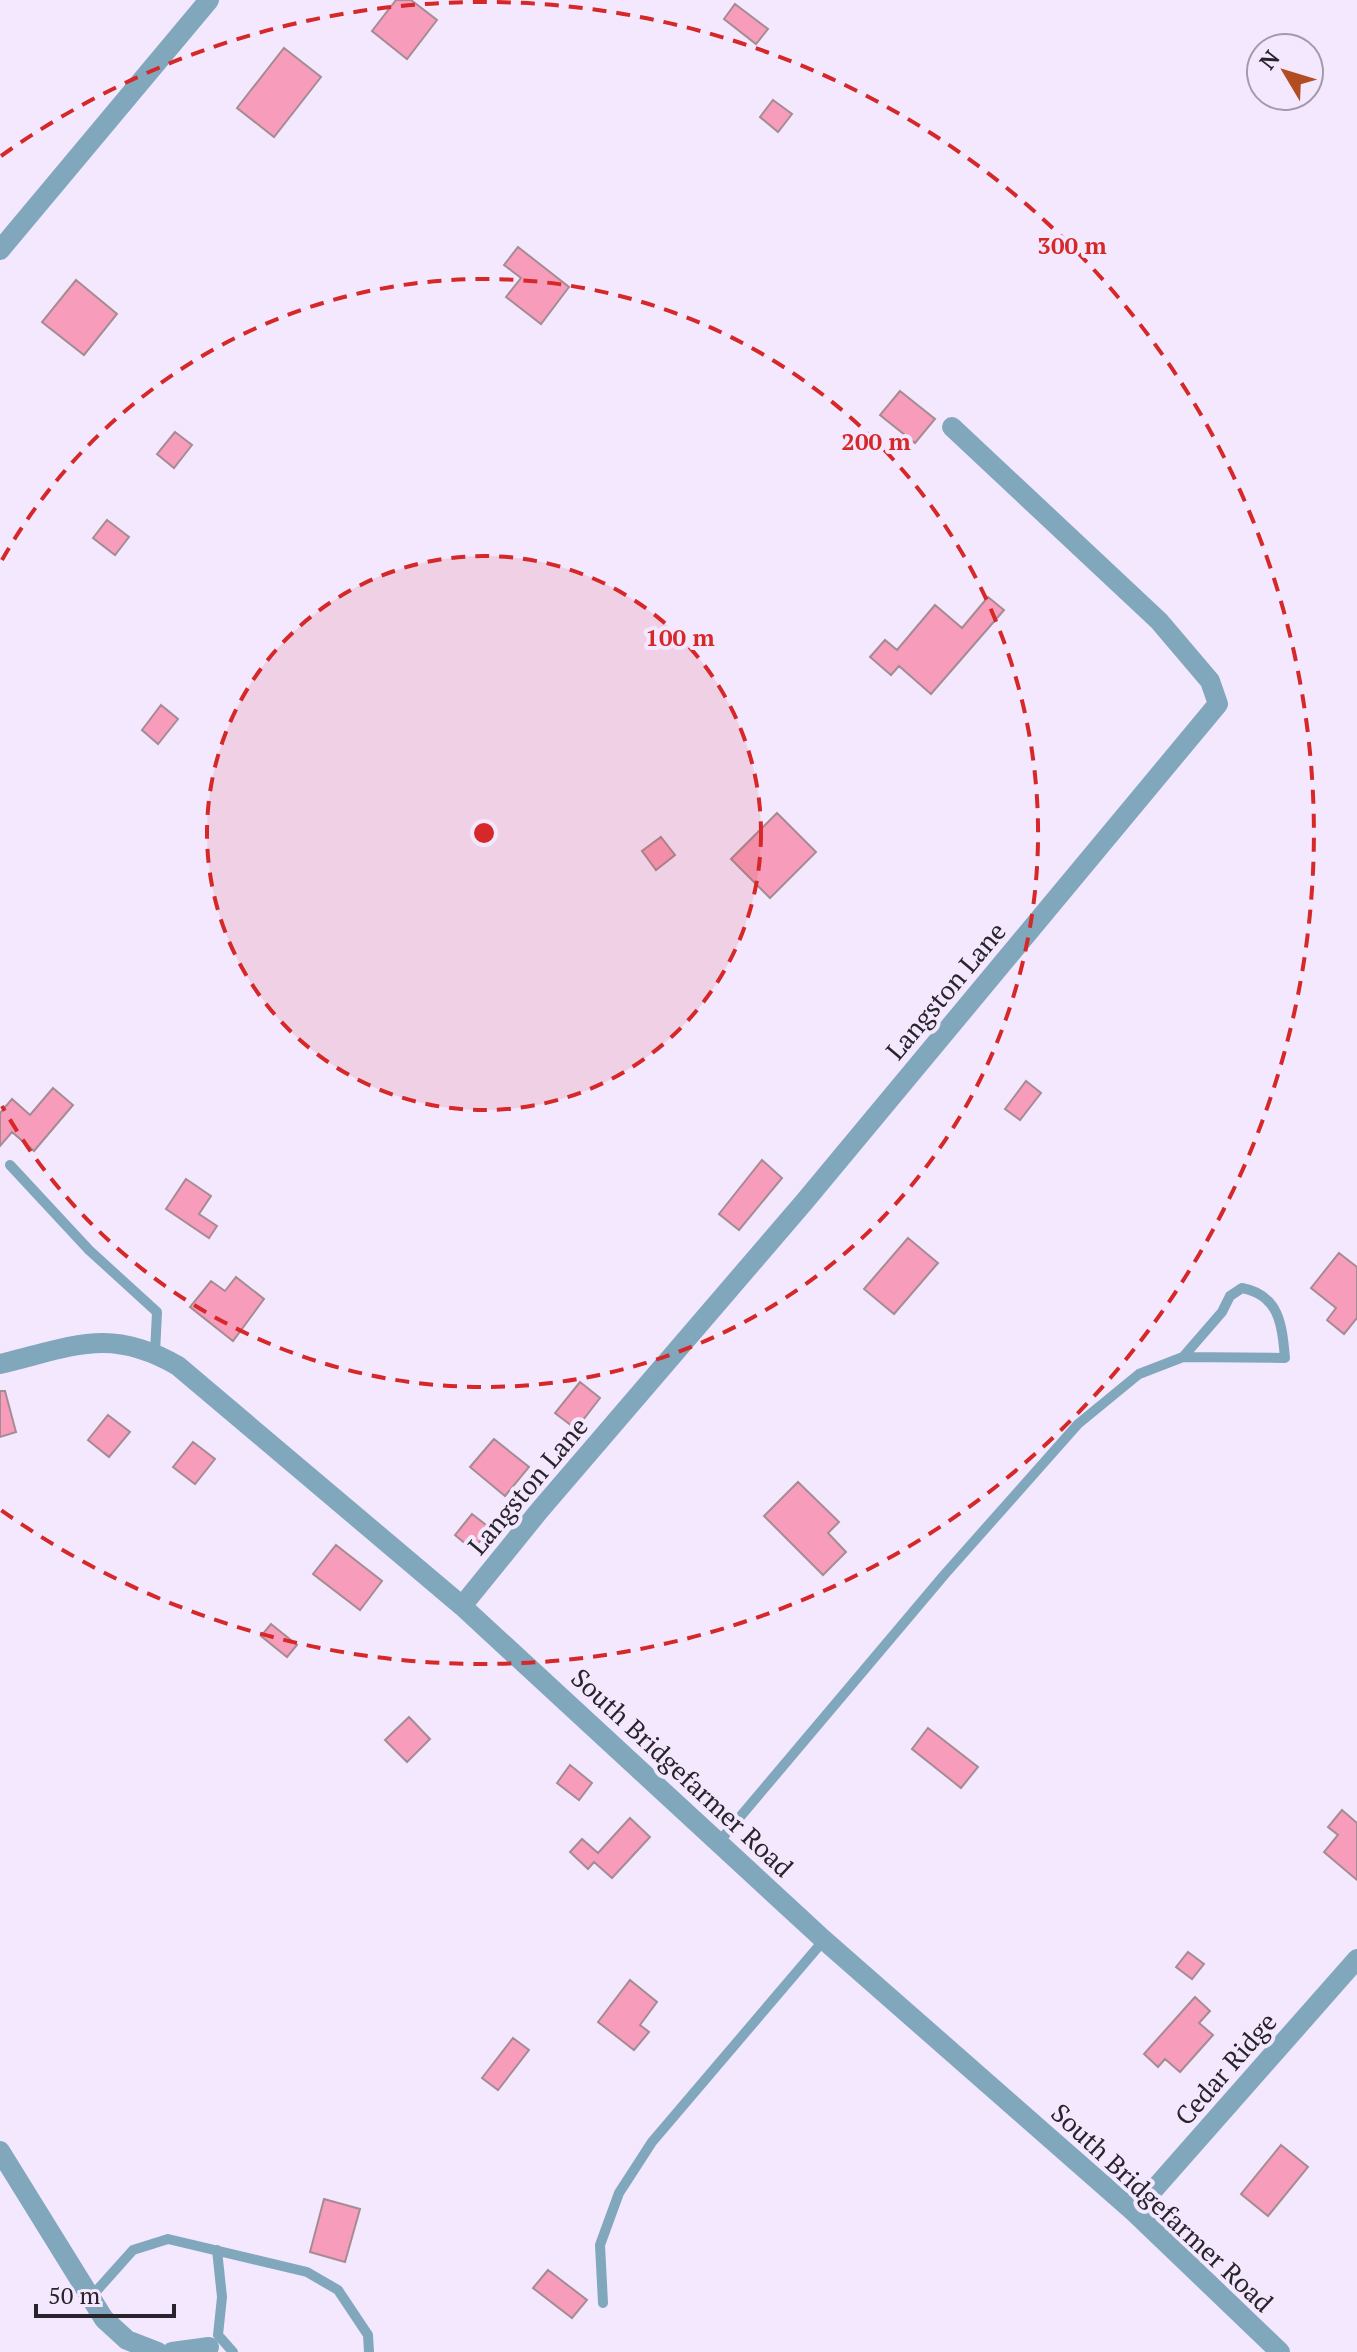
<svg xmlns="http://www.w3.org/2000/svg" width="1357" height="2352" viewBox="0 0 1357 2352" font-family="'PT Serif',serif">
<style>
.building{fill:#f89cbb;stroke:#a58c93;stroke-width:2}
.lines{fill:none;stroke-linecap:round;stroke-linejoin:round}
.lane{stroke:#81a7bd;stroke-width:10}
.street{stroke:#81a7bd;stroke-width:20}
.ring{fill:none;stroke:#d62828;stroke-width:4;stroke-dasharray:14 10}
.labels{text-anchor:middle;stroke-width:8;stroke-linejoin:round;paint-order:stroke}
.street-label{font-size:26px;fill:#29242c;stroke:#f4e8fe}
.centre{fill:#d62828;stroke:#f4e8fe;stroke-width:4}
.ring-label{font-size:24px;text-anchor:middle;font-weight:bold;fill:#d62828;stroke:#f4e8fe;stroke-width:8;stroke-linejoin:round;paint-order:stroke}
</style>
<rect width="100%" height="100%" fill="#f4e8fe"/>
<path class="building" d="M 396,0 L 411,0 L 437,20 L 407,59 L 372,31 Z
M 735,4 L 768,29 L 756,44 L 724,19 Z
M 284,48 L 321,77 L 274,137 L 237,108 Z
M 773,100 L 792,114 L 778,132 L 760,117 Z
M 518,247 L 569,287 L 541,324 L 506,297 L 521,278 L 504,265 Z
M 76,280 L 117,314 L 84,355 L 42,322 Z
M 900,391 L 935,419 L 915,443 L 880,415 Z
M 175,432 L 192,445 L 174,468 L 157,454 Z
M 107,520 L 129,537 L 115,555 L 93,538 Z
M 988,597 L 1004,610 L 931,694 L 899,666 L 891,675 L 870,657 L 885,640 L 897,650 L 935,605 L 962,628 Z
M 161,705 L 178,719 L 158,744 L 142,730 Z
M 777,813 L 816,852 L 770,898 L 731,859 Z
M 661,837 L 675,855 L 656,870 L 642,851 Z
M 1026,1081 L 1041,1093 L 1020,1120 L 1005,1109 Z
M 53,1088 L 73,1105 L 34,1151 L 12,1132 L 0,1146 L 0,1113 L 12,1099 L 30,1115 Z
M 762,1160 L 782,1178 L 739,1230 L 719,1214 Z
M 186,1179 L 211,1196 L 199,1214 L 217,1226 L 209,1238 L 166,1209 Z
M 908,1238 L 938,1263 L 894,1314 L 864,1289 Z
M 1339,1253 L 1357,1267 L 1357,1318 L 1344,1334 L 1327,1320 L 1336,1308 L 1311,1288 Z
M 236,1277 L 264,1299 L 233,1341 L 190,1307 L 211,1281 L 225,1291 Z
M 580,1382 L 600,1398 L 576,1429 L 555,1413 Z
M 0,1391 L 5,1391 L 16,1432 L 0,1437 Z
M 108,1415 L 130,1432 L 109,1457 L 88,1440 Z
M 494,1439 L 529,1467 L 505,1496 L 470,1467 Z
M 193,1442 L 215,1459 L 195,1484 L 173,1467 Z
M 798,1482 L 839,1522 L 828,1533 L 846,1552 L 823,1575 L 764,1516 Z
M 472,1514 L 490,1528 L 473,1550 L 455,1535 Z
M 336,1545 L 382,1581 L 360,1610 L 313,1574 Z
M 271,1624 L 297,1645 L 287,1657 L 261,1636 Z
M 409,1717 L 430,1739 L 407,1762 L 385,1740 Z
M 928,1728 L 978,1767 L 961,1788 L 912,1749 Z
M 570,1765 L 592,1783 L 579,1800 L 557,1783 Z
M 1342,1810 L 1357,1823 L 1357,1880 L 1324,1852 L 1338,1835 L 1328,1827 Z
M 630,1818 L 650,1837 L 612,1878 L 594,1862 L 588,1869 L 570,1852 L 582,1839 L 598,1853 Z
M 1188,1952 L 1204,1964 L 1192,1979 L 1176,1967 Z
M 630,1980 L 657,2002 L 640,2025 L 649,2032 L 634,2050 L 598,2022 Z
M 1195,1997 L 1210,2011 L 1199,2023 L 1213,2035 L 1180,2072 L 1165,2059 L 1158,2067 L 1144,2054 Z
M 513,2038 L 529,2050 L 498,2090 L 482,2078 Z
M 1281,2145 L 1308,2167 L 1268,2216 L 1241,2194 Z
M 324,2199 L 360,2209 L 345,2262 L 310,2252 Z
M 548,2270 L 587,2300 L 572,2318 L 533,2288 Z"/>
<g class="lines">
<path class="lane" d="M 10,1165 L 89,1250 L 157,1312 L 155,1353
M 718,1843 L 945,1574 L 1078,1424 L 1139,1374 L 1183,1357 L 1285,1358 C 1282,1326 1280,1295 1242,1288 L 1230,1296 L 1222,1312 L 1183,1357
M 217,2250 L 222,2297 L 218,2335 L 233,2352
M 91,2297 L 133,2250 L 168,2239 L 307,2272 L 338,2290 L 368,2335 L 369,2352
M 603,2303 L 600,2245 L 619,2193 L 652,2142 L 824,1940"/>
<path class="street" d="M 0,250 L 209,0
M 0,1364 C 72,1347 109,1326 178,1366 L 462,1606 L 824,1940 L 1134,2212 L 1280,2352
M 462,1606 L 539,1511 L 805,1201 L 1218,704 L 1210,681 L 1159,621 L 952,427
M 0,2151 L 104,2319 L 127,2340 L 158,2352
M 1134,2212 L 1357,1959
M 172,2352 L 209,2347"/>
</g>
<circle cx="484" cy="833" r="277" fill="#d62828" fill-opacity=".12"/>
<g class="ring">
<circle cx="484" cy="833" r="277"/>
<path d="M2 560A554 554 0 1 1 2 1106"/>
<path d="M1 156A831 831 0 1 1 1 1510"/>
</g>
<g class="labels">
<g class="street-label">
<text transform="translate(946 991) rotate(-50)" y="9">Langston Lane</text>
<text transform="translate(528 1486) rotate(-50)" y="9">Langston Lane</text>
<text transform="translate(682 1773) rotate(43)" y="9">South Bridgefarmer Road</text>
<text transform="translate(1226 2069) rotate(-49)" y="9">Cedar Ridge</text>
<text transform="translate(1162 2208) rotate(43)" y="9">South Bridgefarmer Road</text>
</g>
</g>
<circle cx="484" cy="833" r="12" class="centre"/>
<g class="ring-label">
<text x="1072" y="254">300 m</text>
<text x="876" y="450">200 m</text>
<text x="680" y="646">100 m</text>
</g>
<g transform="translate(1285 72) rotate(308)"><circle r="38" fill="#f4e8fe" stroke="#a39aaa" stroke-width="2"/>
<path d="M0-6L14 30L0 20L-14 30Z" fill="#b24c23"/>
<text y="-12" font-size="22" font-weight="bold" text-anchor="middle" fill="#29242c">N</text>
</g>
<path d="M36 2304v12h138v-12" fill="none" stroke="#29242c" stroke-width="4"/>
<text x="48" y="2304" font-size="24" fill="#29242c" stroke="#f4e8fe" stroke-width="6" paint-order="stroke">50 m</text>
</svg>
